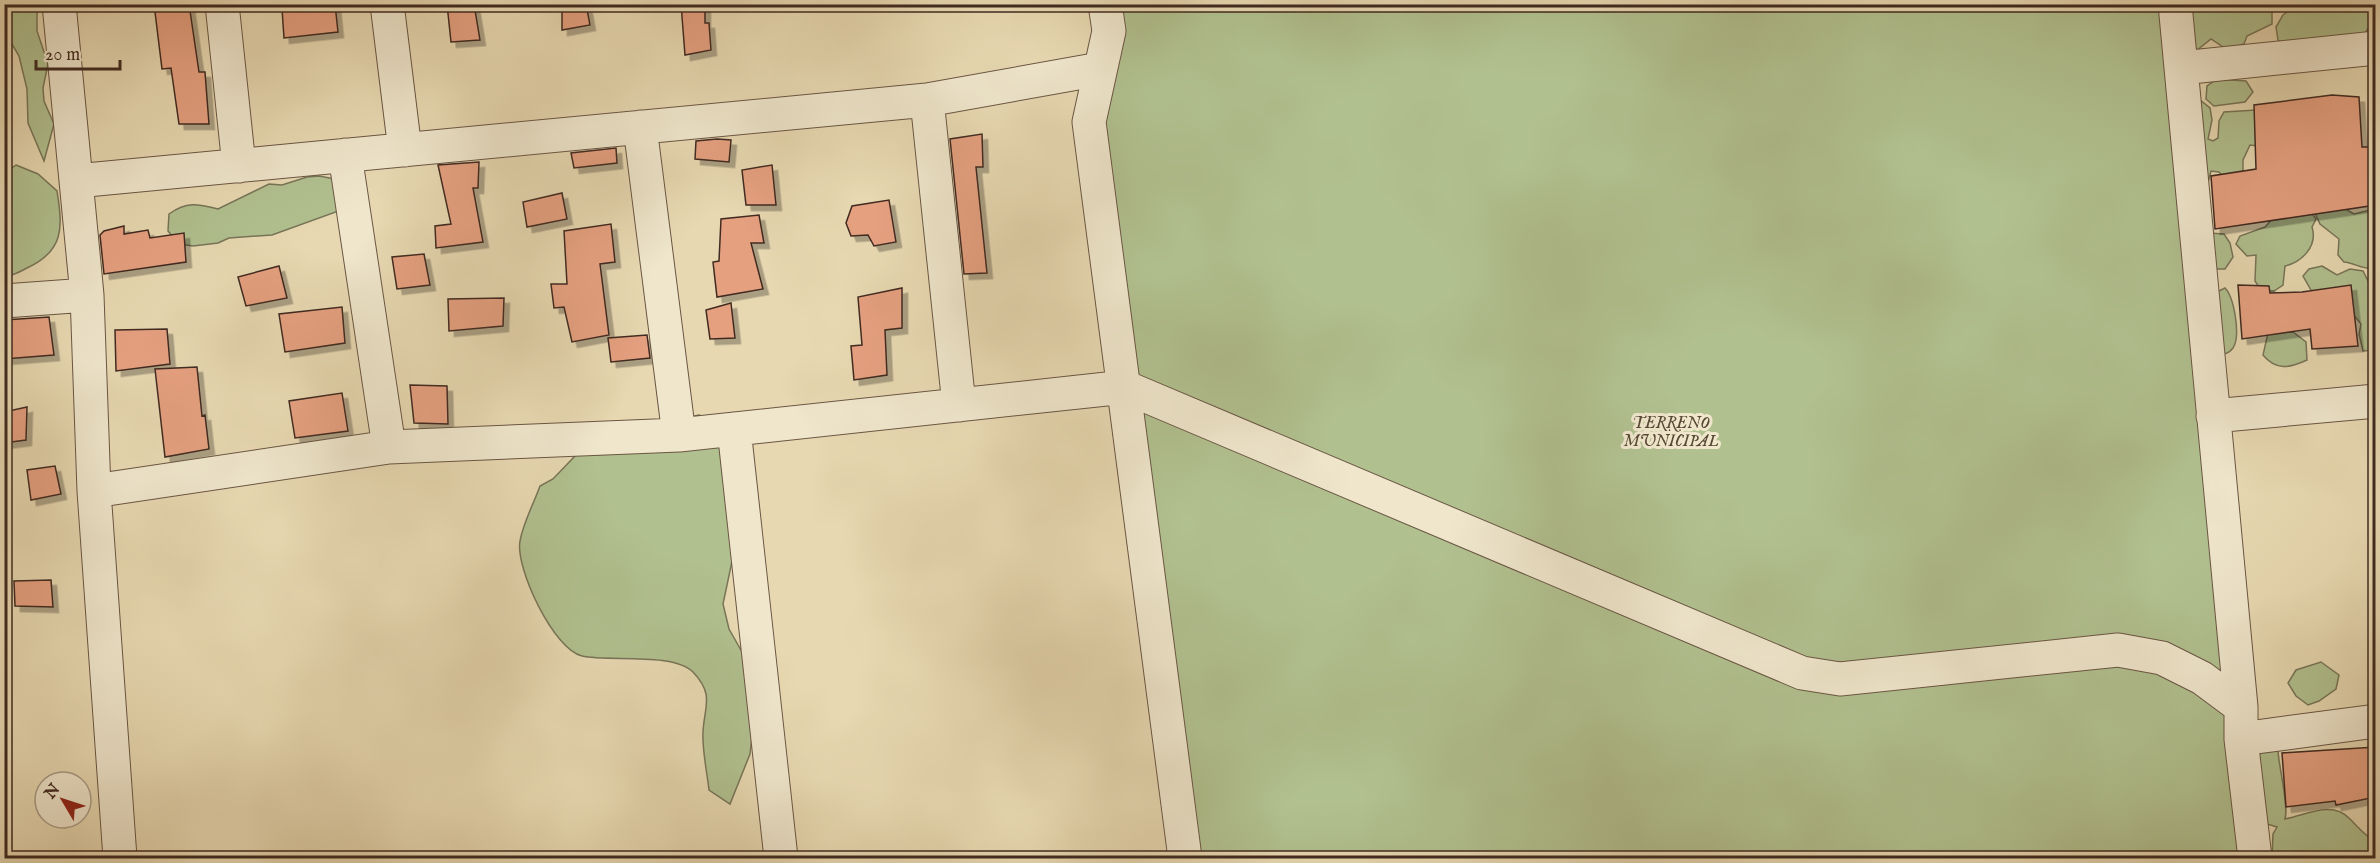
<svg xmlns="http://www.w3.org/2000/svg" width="2380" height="863" viewBox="0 0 2380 863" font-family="'IM FELL English',serif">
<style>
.green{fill:#b1c08f;stroke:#787558;stroke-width:1.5}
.building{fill:#e5a080;stroke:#402a20;stroke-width:1.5;filter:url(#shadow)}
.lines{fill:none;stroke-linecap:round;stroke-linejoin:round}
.minor-casing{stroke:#6a5644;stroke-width:35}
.minor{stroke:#efe6cc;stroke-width:33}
.labels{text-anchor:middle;stroke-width:6;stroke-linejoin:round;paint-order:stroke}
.park-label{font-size:16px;font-style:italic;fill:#574836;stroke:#efe6cc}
</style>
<defs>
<filter id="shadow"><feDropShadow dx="5.5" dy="5.5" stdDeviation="0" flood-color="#0004"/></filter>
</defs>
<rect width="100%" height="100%" fill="#e7d8b1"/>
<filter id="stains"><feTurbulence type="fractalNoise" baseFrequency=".00333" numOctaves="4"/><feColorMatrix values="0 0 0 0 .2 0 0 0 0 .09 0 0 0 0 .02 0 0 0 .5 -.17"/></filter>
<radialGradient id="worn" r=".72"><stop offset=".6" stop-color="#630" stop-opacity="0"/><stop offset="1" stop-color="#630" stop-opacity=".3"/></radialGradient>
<path class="green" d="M 5,4 L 37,5 L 37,31 L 48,64 L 43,88 L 44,101 L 54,124 L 44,161 L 28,123 L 27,89 L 19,56 L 5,32 Z
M 1116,5 L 2272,5 L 2272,24 L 2247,36 L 2244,44 L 2226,49 L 2211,39 L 2190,56 L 2199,99 L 2210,108 L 2212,120 L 2208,139 L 2213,141 L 2218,138 L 2219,121 L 2224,112 L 2256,110 L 2258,146 L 2250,145 L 2243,160 L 2243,174 L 2224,178 L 2219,172 L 2211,171 L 2204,198 L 2253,858 L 1191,858 L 1089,122 Z
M 2296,5 L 2321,5 L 2327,7 L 2334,5 L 2375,5 L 2375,17 L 2364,35 L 2288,48 L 2278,40 L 2276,27 L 2283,15 Z
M 2217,79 L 2246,81 L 2253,92 L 2245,102 L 2214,106 L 2206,99 L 2207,86 Z
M 16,165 L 38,174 L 57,191 C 63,228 64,251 27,268 C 19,272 13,276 5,275 L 4,173 Z
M 319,176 L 346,181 L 344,209 L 272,235 L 229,238 L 218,243 L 193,246 L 179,244 L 168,231 L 169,214 C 187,201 198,204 218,209 L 269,184 L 282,185 L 307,177 Z
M 2340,206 L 2354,214 L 2375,209 L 2375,268 C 2365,271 2355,263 2344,262 L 2338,255 L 2339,239 L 2320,224 L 2315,213 Z
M 2309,209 L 2316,219 L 2312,227 C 2318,246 2302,262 2285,266 L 2283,285 L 2274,291 L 2261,290 L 2255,281 L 2256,255 L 2247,256 L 2236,244 L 2240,236 L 2265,227 L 2274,217 Z
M 2208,233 L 2224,234 L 2230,243 L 2233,257 L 2225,269 L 2210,269 Z
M 2322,266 L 2337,275 L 2350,269 L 2363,271 L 2375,295 L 2375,350 L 2363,351 L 2359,334 L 2361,324 L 2352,313 L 2315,297 L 2303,276 L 2309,269 Z
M 2225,288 C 2234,297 2241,336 2233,348 C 2228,355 2222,354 2215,355 L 2217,292 Z
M 2293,332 L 2306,342 L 2307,360 C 2290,368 2276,371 2263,355 L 2268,333 Z
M 699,415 L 711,421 L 718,433 L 738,533 L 723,604 L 729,629 L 750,666 L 753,729 L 750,754 L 730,804 L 709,790 C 707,772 702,750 703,732 C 704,707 715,695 693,672 C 673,652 609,662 582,656 C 554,650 515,568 520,541 C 523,523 534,503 540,486 L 553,479 L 576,455 L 652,425 Z
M 2321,662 L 2339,675 L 2336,689 L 2319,701 L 2308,705 L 2296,696 L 2288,683 L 2296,670 Z
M 2260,749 L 2278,751 C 2279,768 2289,806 2285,819 C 2307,815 2332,800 2350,819 C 2358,827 2365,836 2375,841 L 2375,858 L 2272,858 L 2273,834 L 2277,827 L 2267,824 L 2253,763 Z"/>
<path class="building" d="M 154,4 L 189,4 L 199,72 L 205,72 L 209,124 L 179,124 L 171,68 L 162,69 Z
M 314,4 L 335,4 L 338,32 L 284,38 L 282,9 Z
M 447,4 L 474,4 L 480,40 L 451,42 Z
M 562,4 L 586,4 L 590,25 L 562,30 Z
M 681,4 L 705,4 L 705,23 L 709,23 L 711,50 L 685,55 Z
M 2332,95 L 2359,97 L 2362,147 L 2376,147 L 2376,205 L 2215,229 L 2211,176 L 2256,169 L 2254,105 Z
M 982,134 L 983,167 L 976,167 L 987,273 L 964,274 L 950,139 Z
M 717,139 L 731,140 L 729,162 L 695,159 L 696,141 Z
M 616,148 L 617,163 L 574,168 L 571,153 Z
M 479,162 L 478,188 L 473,188 L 483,242 L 436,248 L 435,226 L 451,224 L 438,165 Z
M 772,165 L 776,205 L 746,205 L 742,170 Z
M 562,193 L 567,219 L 527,227 L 523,202 Z
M 889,200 L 896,242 L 874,246 L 868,235 L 851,236 L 846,223 L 852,206 Z
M 759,215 L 764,243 L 751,243 L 763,289 L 717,297 L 713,262 L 719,261 L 721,219 Z
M 611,224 L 615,262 L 600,264 L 609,335 L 572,342 L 564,307 L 554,308 L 551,284 L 567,284 L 564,231 Z
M 124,226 L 124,234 L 148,230 L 150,238 L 184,233 L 186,262 L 104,274 L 100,235 L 104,231 Z
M 424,254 L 430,285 L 397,289 L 392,257 Z
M 279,266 L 287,298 L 246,306 L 238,277 Z
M 2238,285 L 2269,286 L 2270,293 L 2302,292 L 2351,285 L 2358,346 L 2312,349 L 2310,329 L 2242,339 Z
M 902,288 L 902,328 L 885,330 L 887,375 L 854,380 L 851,346 L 862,345 L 858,297 Z
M 504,298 L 503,326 L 449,331 L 448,299 Z
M 731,303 L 735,338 L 710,339 L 706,310 Z
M 342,307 L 345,343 L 285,352 L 279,314 Z
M 49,317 L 54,355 L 4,359 L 4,320 Z
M 167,329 L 170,364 L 116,371 L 115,330 Z
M 647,335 L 650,358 L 611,362 L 608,338 Z
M 197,367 L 202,416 L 205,415 L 209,449 L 165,457 L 155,369 Z
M 410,385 L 447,386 L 448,424 L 414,423 Z
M 342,393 L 348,431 L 295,438 L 289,401 Z
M 27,407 L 26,440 L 4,443 L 4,412 Z
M 55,466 L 61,494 L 31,500 L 27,470 Z
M 51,580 L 53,607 L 15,606 L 14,581 Z
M 2376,747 L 2376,797 L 2336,805 L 2335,801 L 2286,807 L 2282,753 Z"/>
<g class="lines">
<g class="minor-casing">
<path id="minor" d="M 59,4 L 87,295 L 94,491 L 120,858
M 222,4 L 239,166
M 387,4 L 405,150
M 1105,4 L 1109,31 L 1089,122 L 1185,858
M 2175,4 L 2241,707 L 2241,739 L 2255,858
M 2181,68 L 2376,48
M 927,100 L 959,405
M 640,127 L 679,435
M 345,155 L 389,447
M 76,181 L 927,100 L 1100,69
M 4,301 L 87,295
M 2213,416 L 2376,401
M 734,429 L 781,858
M 94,491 L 389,447 L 679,435 L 1125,387 L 1802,673 L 1840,679 L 2118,650 L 2162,658 L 2202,678 L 2241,707
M 2241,739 L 2376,721"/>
</g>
<use href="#minor" class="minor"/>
</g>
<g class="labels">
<g class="park-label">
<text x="1671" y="428">TERRENO<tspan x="1671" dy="18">MUNICIPAL</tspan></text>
</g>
</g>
<rect width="2380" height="863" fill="none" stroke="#e7d8b1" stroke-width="24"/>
<rect x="6" y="6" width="2368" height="851" fill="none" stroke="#402a20" stroke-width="3"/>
<rect x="12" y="12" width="2356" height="839" fill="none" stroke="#402a20" stroke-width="1.5"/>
<g transform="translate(63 800) rotate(309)"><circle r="28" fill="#efe6cc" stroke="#a99b87" stroke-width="1.5"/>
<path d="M0-4.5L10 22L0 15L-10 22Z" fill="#8f2418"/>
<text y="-9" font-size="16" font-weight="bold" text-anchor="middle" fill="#402a20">N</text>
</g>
<path d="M36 60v9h84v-9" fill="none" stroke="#402a20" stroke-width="3"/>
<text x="45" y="60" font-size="18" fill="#402a20" stroke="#efe6cc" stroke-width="4.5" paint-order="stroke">20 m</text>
<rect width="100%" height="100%" filter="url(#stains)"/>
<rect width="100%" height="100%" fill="url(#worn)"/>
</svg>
